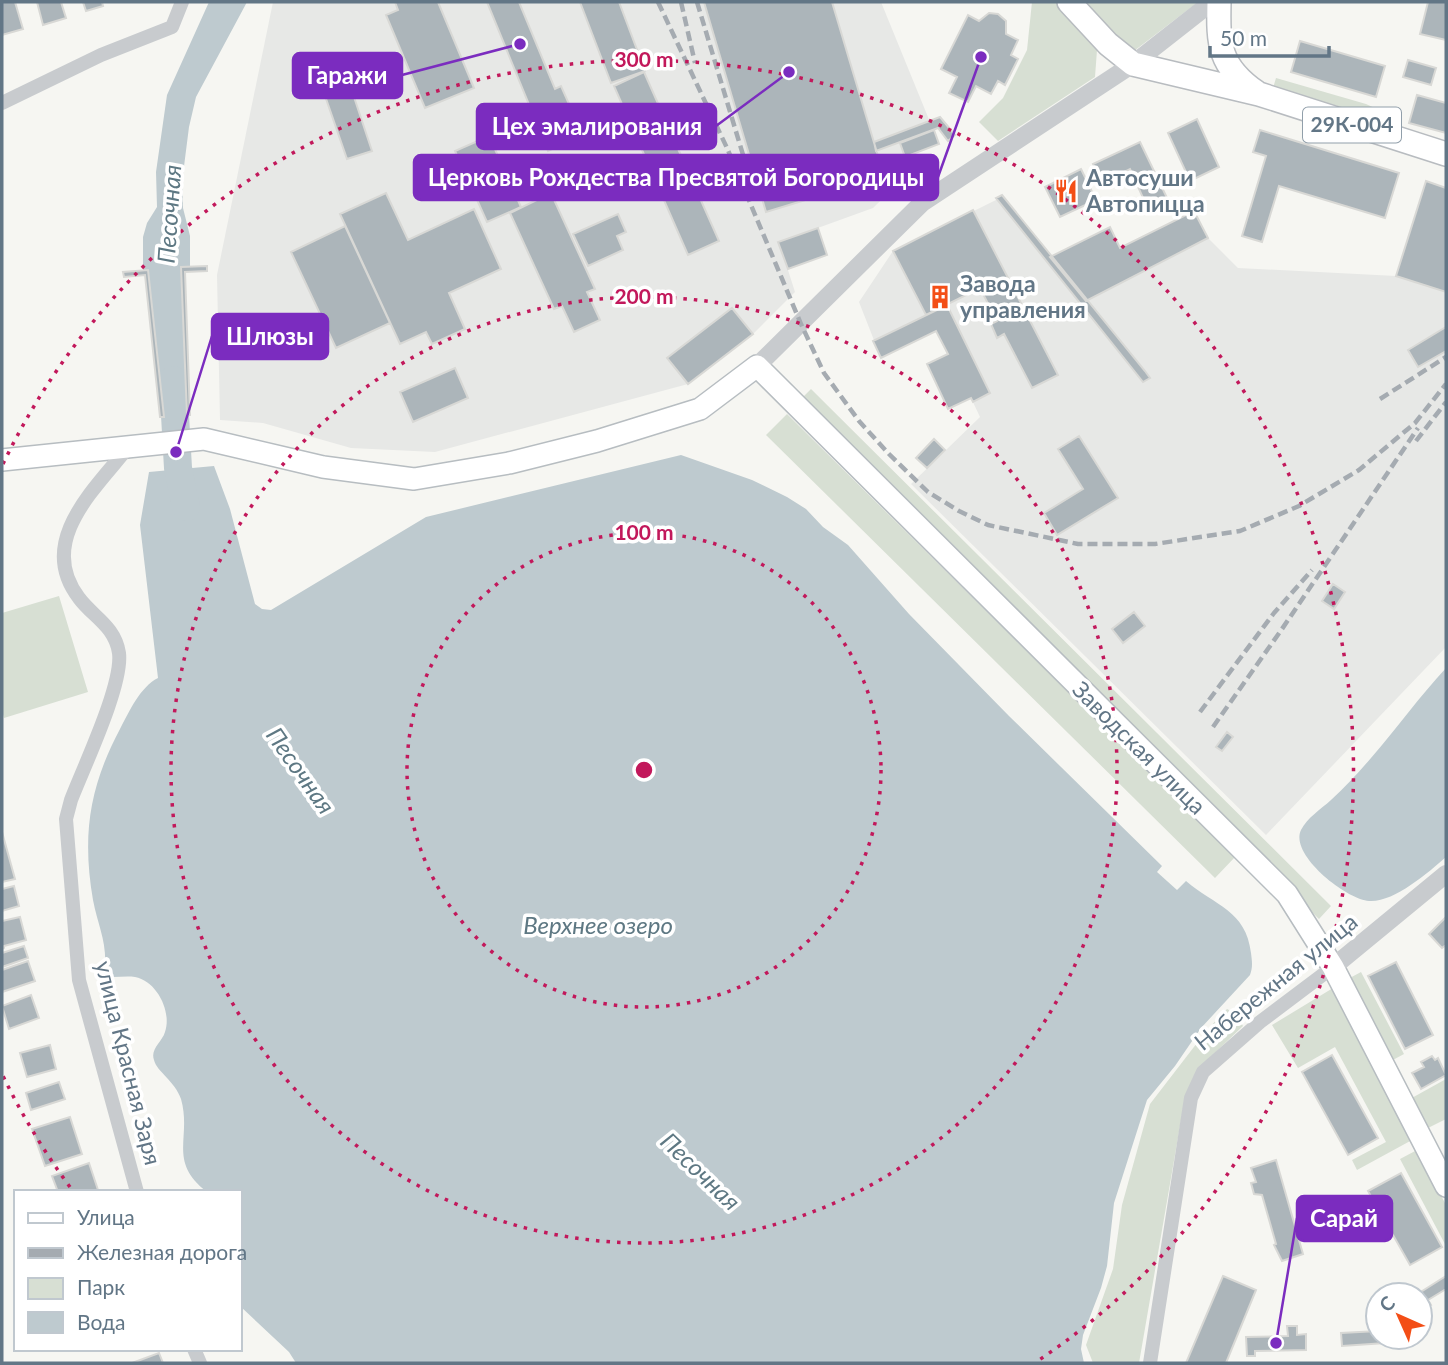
<svg xmlns="http://www.w3.org/2000/svg" width="1448" height="1365" viewBox="0 0 1448 1365" font-family="Lato,sans-serif">
<style>
.built{fill:#e7e8e6}
.green{fill:#d7dfd3}
.water{fill:#becacf}
.lines{fill:none;stroke-linecap:round;stroke-linejoin:round}
.river{stroke:#becacf;stroke-width:28}
.building{fill:#acb5ba;stroke:#d8d8d5;stroke-width:2}
.secondary-casing{stroke:#b7bdc1;stroke-width:24}
.primary-casing{stroke:#b8bcc0;stroke-width:26}
.minor{stroke:#c8cbce;stroke-width:14}
.tertiary{stroke:#c8cbce;stroke-width:18}
.secondary{stroke:#fff;stroke-width:21}
.primary{stroke:#fff;stroke-width:23}
.rail{stroke:#a5abb1;stroke-width:4.5;stroke-dasharray:10 5;stroke-linecap:butt}
.ring{fill:none;stroke:#c2185b;stroke-width:3.5;stroke-dasharray:3.5 7}
.labels{text-anchor:middle;stroke-width:7;stroke-linejoin:round;paint-order:stroke}
.shield{fill:#fff;stroke:#919faa;stroke-width:2}
.shield-label{font-size:21px;font-weight:bold;fill:#627686}
.poi-label{font-size:23px;font-weight:bold;fill:#627686;stroke:#fff;text-anchor:start}
.street-label{font-size:23px;fill:#627686;stroke:#fff}
.water-label{font-size:24px;font-style:italic;fill:#5e7883;stroke:#fff}
.centre{fill:#c2185b;stroke:#fff;stroke-width:3.5}
.ring-label{font-size:21px;text-anchor:middle;font-weight:bold;fill:#c2185b;stroke:#fff;stroke-width:7;stroke-linejoin:round;paint-order:stroke}
.leader{fill:none;stroke:#7b2cbf;stroke-width:2.5}
.callout-dot{fill:#7b2cbf;stroke:#fff;stroke-width:2.5}
.callout{fill:#7b2cbf;stroke:#7b2cbf;stroke-width:2.5}
.callout-label{font-size:24px;text-anchor:middle;font-weight:bold;fill:#fff}
</style>
<rect width="100%" height="100%" fill="#f6f6f2"/>
<path class="built" d="M 273,2 L 881,2 L 939,144 L 905,157 L 910,172 L 873,208 L 779,242 L 795,292 L 753,334 L 688,384 L 435,452 L 351,448 L 263,423 L 220,420 L 217,275 Z
M 1426,181 L 1446,188 L 1446,647 L 1266,835 L 911,484 L 980,417 L 971,398 L 948,409 L 927,364 L 947,354 L 936,331 L 881,358 L 859,302 L 893,251 L 996,200 L 1002,195 L 1088,300 L 1208,238 L 1238,268 L 1396,276 Z"/>
<path class="green" d="M 1032,2 L 1056,2 L 1097,50 L 1095,77 L 998,141 L 979,122 L 1003,98 L 1027,50 Z
M 1082,2 L 1198,2 L 1134,51 L 1113,36 Z
M 1276,78 L 1366,104 L 1379,110 L 1377,117 L 1273,88 Z
M 811,389 L 1331,906 L 1319,919 L 799,401 Z
M 787,414 L 1235,857 L 1215,878 L 766,435 Z
M 59,596 L 88,692 L 4,718 L 2,711 L 2,613 Z
M 1361,972 L 1404,1054 L 1391,1061 L 1348,979 Z
M 1333,988 L 1412,1140 L 1357,1170 L 1352,1160 L 1386,1142 L 1335,1047 L 1298,1068 L 1272,1025 Z
M 1227,1009 L 1237,1014 L 1243,1026 L 1198,1069 L 1185,1097 L 1139,1363 L 1093,1363 L 1086,1345 L 1113,1269 L 1122,1205 L 1150,1104 L 1207,1030 Z
M 1446,1079 L 1446,1119 L 1426,1129 L 1410,1099 Z
M 1417,1150 L 1446,1205 L 1446,1246 L 1400,1159 Z"/>
<path class="water" d="M 209,2 L 247,2 L 196,97 L 189,127 L 182,182 L 183,208 L 190,236 L 190,267 L 181,268 L 187,415 L 164,417 L 148,270 L 143,270 L 143,237 L 147,223 L 157,207 L 156,172 L 167,95 Z
M 681,455 L 752,480 L 787,497 L 806,509 L 823,527 L 848,545 L 909,614 L 1009,716 L 1162,866 L 1157,872 L 1177,890 L 1186,881 C 1215,906 1246,910 1251,953 C 1252,961 1253,967 1250,975 L 1201,1028 L 1175,1066 L 1147,1100 L 1114,1203 L 1107,1266 L 1101,1288 L 1083,1335 L 1081,1349 L 1084,1363 L 296,1363 L 289,1352 L 240,1306 L 240,1192 L 207,1192 C 167,1161 192,1138 181,1099 C 175,1081 157,1072 154,1060 C 150,1049 162,1042 165,1032 C 172,1012 157,981 135,977 C 128,976 120,977 113,977 L 105,969 C 107,941 98,926 93,900 C 82,836 89,787 120,729 C 129,712 140,687 158,678 L 140,525 L 149,472 L 214,466 L 230,509 L 255,604 L 262,609 L 271,610 L 426,517 Z
M 1446,668 L 1446,857 C 1428,873 1393,903 1369,901 C 1347,900 1289,855 1301,830 C 1307,818 1321,809 1331,800 C 1345,787 1359,772 1371,758 C 1397,728 1420,696 1446,668 Z"/>
<g class="lines">
<path class="river" d="M 173,380 L 178,468 L 186,507"/>
</g>
<path class="building" d="M 2,2 L 15,2 L 23,29 L 2,35 Z
M 37,2 L 61,2 L 66,18 L 43,25 Z
M 83,2 L 102,2 L 103,6 L 86,11 Z
M 395,2 L 438,2 L 474,88 L 425,108 L 386,15 L 398,10 Z
M 487,2 L 519,2 L 555,89 L 561,86 L 569,104 L 563,107 L 576,139 L 548,151 Z
M 580,2 L 619,2 L 645,71 L 611,83 Z
M 704,2 L 832,2 L 884,176 L 766,212 Z
M 1428,2 L 1446,2 L 1446,40 L 1420,34 Z
M 989,13 L 998,14 L 1006,21 L 1006,34 L 1018,40 L 1011,55 L 1018,59 L 1005,85 L 998,81 L 991,94 L 976,86 L 968,102 L 949,93 L 957,77 L 941,69 L 968,15 L 979,21 Z
M 1300,41 L 1385,66 L 1376,97 L 1291,72 Z
M 341,58 L 372,151 L 347,159 L 315,67 Z
M 1408,60 L 1436,68 L 1431,85 L 1403,77 Z
M 644,72 L 719,241 L 688,255 L 614,86 Z
M 1417,95 L 1446,103 L 1446,133 L 1409,123 Z
M 940,117 L 955,135 L 948,141 L 938,128 L 876,151 L 874,142 Z
M 1197,119 L 1219,167 L 1190,181 L 1168,133 Z
M 934,130 L 939,144 L 905,157 L 900,143 Z
M 1260,130 L 1399,173 L 1385,218 L 1279,186 L 1262,242 L 1242,236 L 1266,156 L 1253,152 Z
M 489,136 L 521,207 L 487,222 L 455,151 Z
M 1140,142 L 1169,202 L 1149,211 L 1130,169 L 1102,183 L 1093,164 Z
M 1081,169 L 1096,200 L 1060,217 L 1045,187 Z
M 1426,181 L 1446,188 L 1446,292 L 1396,276 Z
M 386,193 L 408,240 L 474,209 L 501,269 L 449,293 L 465,329 L 432,344 L 426,332 L 400,344 L 340,214 Z
M 551,193 L 595,289 L 587,292 L 600,320 L 574,332 L 562,306 L 554,309 L 510,213 Z
M 1002,195 L 1145,371 L 1150,378 L 1143,382 L 996,198 Z
M 973,210 L 1058,375 L 1032,388 L 1004,334 L 997,338 L 991,324 L 997,321 L 980,288 L 926,315 L 893,251 Z
M 1194,211 L 1208,238 L 1086,301 L 1050,257 L 1110,227 L 1120,248 Z
M 618,214 L 626,232 L 617,236 L 623,250 L 588,266 L 573,234 Z
M 345,226 L 390,323 L 336,348 L 291,252 Z
M 818,228 L 827,255 L 788,269 L 778,242 Z
M 207,266 L 207,271 L 185,272 L 190,415 L 187,415 L 181,267 Z
M 148,270 L 164,417 L 160,417 L 145,275 L 124,277 L 123,272 Z
M 947,305 L 990,393 L 973,402 L 971,398 L 948,409 L 927,364 L 948,354 L 936,331 L 881,358 L 873,341 Z
M 732,308 L 753,334 L 688,384 L 667,358 Z
M 1446,327 L 1446,351 L 1418,367 L 1408,350 Z
M 455,368 L 468,398 L 413,422 L 400,392 Z
M 1079,436 L 1118,498 L 1057,535 L 1044,513 L 1083,489 L 1058,449 Z
M 934,439 L 945,450 L 927,468 L 916,458 Z
M 1333,584 L 1345,592 L 1334,609 L 1322,601 Z
M 1134,612 L 1145,626 L 1123,643 L 1112,629 Z
M 1227,732 L 1233,737 L 1222,751 L 1216,747 Z
M 2,832 L 15,879 L 2,882 Z
M 14,886 L 19,906 L 2,911 L 2,889 Z
M 20,917 L 26,940 L 4,946 L 4,948 L 2,949 L 2,921 Z
M 1446,917 L 1446,945 L 1442,948 L 1429,934 Z
M 24,946 L 28,958 L 2,967 L 2,953 Z
M 28,961 L 35,981 L 2,992 L 2,970 Z
M 1396,962 L 1433,1035 L 1405,1049 L 1368,976 Z
M 31,995 L 39,1018 L 9,1029 L 2,1006 Z
M 50,1045 L 56,1069 L 27,1077 L 20,1053 Z
M 1332,1055 L 1378,1138 L 1348,1155 L 1302,1072 Z
M 1432,1056 L 1435,1060 L 1438,1058 L 1446,1075 L 1421,1089 L 1412,1073 L 1424,1067 L 1421,1062 Z
M 59,1082 L 65,1099 L 31,1110 L 26,1093 Z
M 70,1117 L 82,1154 L 45,1166 L 32,1129 Z
M 1276,1160 L 1303,1254 L 1282,1261 L 1274,1245 L 1276,1244 L 1262,1195 L 1254,1194 L 1251,1183 L 1256,1182 L 1251,1168 Z
M 89,1163 L 98,1190 L 58,1192 L 52,1176 Z
M 1401,1173 L 1442,1247 L 1410,1265 L 1368,1191 Z
M 1223,1276 L 1256,1290 L 1226,1363 L 1186,1363 Z
M 1446,1276 L 1446,1289 L 1428,1300 L 1431,1305 L 1422,1311 L 1420,1295 L 1416,1295 Z
M 1287,1326 L 1297,1326 L 1297,1335 L 1306,1334 L 1306,1350 L 1255,1351 L 1255,1356 L 1247,1356 L 1246,1337 L 1288,1336 Z
M 1378,1331 L 1378,1337 L 1400,1337 L 1400,1342 L 1342,1346 L 1341,1333 Z
M 159,1353 L 163,1363 L 132,1363 Z"/>
<g class="lines">
<g class="secondary-casing">
<path id="secondary" d="M 2,460 L 204,439 L 323,467 L 414,479 L 509,463 L 597,441 L 700,409 L 757,366 L 1287,894 L 1333,967 L 1446,1186"/>
</g>
<g class="primary-casing">
<path id="primary" d="M 1069,2 L 1108,44 L 1133,64 L 1259,94 L 1446,154
M 1219,2 C 1218,45 1219,66 1256,92"/>
</g>
<path class="minor" d="M 2,103 L 101,55 L 172,27 L 182,2
M 130,445 C 97,487 35,541 79,598 C 93,617 115,626 119,653 C 123,685 84,766 71,800 L 66,819 L 79,980 L 137,1192
M 194,1349 L 200,1363
M 1150,1363 L 1191,1098 L 1203,1072 L 1260,1022 L 1333,967"/>
<path class="tertiary" d="M 757,366 L 922,203 L 1133,64 L 1212,2
M 1333,967 L 1446,874"/>
<use href="#secondary" class="secondary"/>
<use href="#primary" class="primary"/>
<path class="rail" d="M 658,2 L 727,148 L 801,324 L 824,373 L 859,421 L 889,454 L 928,492 L 959,511 L 988,525 L 1078,544 L 1155,544 L 1240,531 L 1299,506 L 1359,470 L 1415,423 L 1446,384
M 681,2 L 695,63
M 697,2 L 753,188
M 1380,399 L 1446,357
M 1416,441 L 1446,402
M 1200,712 L 1274,613 L 1312,570
M 1213,727 L 1282,629 L 1418,428"/>
</g>
<g class="ring">
<circle cx="644" cy="770" r="237"/>
<circle cx="644" cy="770" r="473"/>
<path d="M70 1187A710 710 0 0 1 3 1076M3 464A710 710 0 1 1 1036 1362"/>
</g>
<defs>
<g id="restaurant-bare" transform="scale(1.89)"><path d="M-5-6h1v4h1v-4h1v4h1v-4h1v5L-1.5 .5V6h-2V.5L-5-1ZM5-6V6H3V1.5H1.5Q1.5-4 5-6Z" fill="#f34e16" stroke="#fff" stroke-width="2.5" paint-order="stroke"/></g>
<g id="building-bare" transform="scale(1.89)"><path d="M-4-6H4V6H1V3H-1V6H-4ZM-2.5-4.3h1.7v1.8h-1.7ZM.8-4.3h1.7v1.8H.8ZM-2.5-1h1.7V.8h-1.7ZM.8-1h1.7V.8H.8Z" fill="#f34e16" stroke="#fff" stroke-width="2.5" paint-order="stroke"/></g>
</defs>
<g fill-rule="evenodd">
<use href="#restaurant-bare" x="1066" y="191"/>
<use href="#building-bare" x="940" y="297"/>
</g>
<g class="labels">
<rect class="shield" x="1303" y="107.5" width="98" height="35" rx="5"/>
<g class="shield-label">
<text x="1352" y="132">29К-004</text>
</g>
<g class="poi-label">
<text x="1086" y="186">Автосуши<tspan x="1086" dy="26">Автопицца</tspan></text>
<text x="960" y="292">Завода<tspan x="960" dy="26">управления</tspan></text>
</g>
<g class="street-label">
<text transform="translate(1139 748) rotate(45)" y="8">Заводская улица</text>
<text transform="translate(1276 982) rotate(-39)" y="8">Набережная улица</text>
<text transform="translate(128 1063) rotate(76)" y="8">улица Красная Заря</text>
</g>
<g class="water-label">
<text transform="translate(170 214) rotate(-86)" y="8">Песочная</text>
<text transform="translate(300 771) rotate(55)" y="8">Песочная</text>
<text x="598" y="934">Верхнее озеро</text>
<text transform="translate(700 1172) rotate(44)" y="8">Песочная</text>
</g>
</g>
<circle cx="644" cy="770" r="10" class="centre"/>
<g class="ring-label">
<text x="644" y="67">300 m</text>
<text x="644" y="304">200 m</text>
<text x="644" y="540">100 m</text>
</g>
<path class="leader" d="M520 44L402 75M789 72L716 126M981 57L938 177M176 452L212 336M1276 1343L1297 1218"/>
<g class="callout-dot">
<circle cx="520" cy="44" r="7"/>
<circle cx="789" cy="72" r="7"/>
<circle cx="981" cy="57" r="7"/>
<circle cx="176" cy="452" r="7"/>
<circle cx="1276" cy="1343" r="7"/>
</g>
<g class="callout">
<rect x="293" y="53" width="109" height="45" rx="7"/>
<rect x="477" y="104" width="239" height="45" rx="7"/>
<rect x="414" y="155" width="524" height="45" rx="7"/>
<rect x="212" y="314" width="116" height="45" rx="7"/>
<rect x="1297" y="1196" width="95" height="45" rx="7"/>
</g>
<g class="callout-label">
<text x="347" y="84">Гаражи</text>
<text x="597" y="135">Цех эмалирования</text>
<text x="676" y="186">Церковь Рождества Пресвятой Богородицы</text>
<text x="270" y="345">Шлюзы</text>
<text x="1344" y="1227">Сарай</text>
</g>
<rect width="1448" height="1365" fill="none" stroke="#627686" stroke-width="7"/>
<rect x="14" y="1190" width="228" height="161" fill="#ffffff" stroke="#c0c8cf" stroke-width="2"/>
<rect x="28" y="1213" width="35" height="10" fill="#ffffff" stroke="#c0c8cf" stroke-width="2"/>
<text x="77" y="1225" font-size="21" fill="#627686">Улица</text>
<rect x="28" y="1248" width="35" height="10" fill="#a5abb1" stroke="#c0c8cf" stroke-width="2"/>
<text x="77" y="1260" font-size="21" fill="#627686">Железная дорога</text>
<rect x="28" y="1278" width="35" height="21" fill="#d7dfd3" stroke="#c0c8cf" stroke-width="2"/>
<text x="77" y="1295" font-size="21" fill="#627686">Парк</text>
<rect x="28" y="1312" width="35" height="21" fill="#becacf" stroke="#c0c8cf" stroke-width="2"/>
<text x="77" y="1330" font-size="21" fill="#627686">Вода</text>
<g transform="translate(1399 1316) rotate(315)"><circle r="33" fill="#ffffff" stroke="#c0c8cf" stroke-width="2"/>
<path d="M0-5L12 26L0 18L-12 26Z" fill="#f34e16"/>
<text y="-10" font-size="19" font-weight="bold" text-anchor="middle" fill="#627686">С</text>
</g>
<path d="M1210 46v10h119v-10" fill="none" stroke="#627686" stroke-width="3.5"/>
<text x="1220" y="46" font-size="21" fill="#627686" stroke="#ffffff" stroke-width="5" paint-order="stroke">50 m</text>
</svg>
